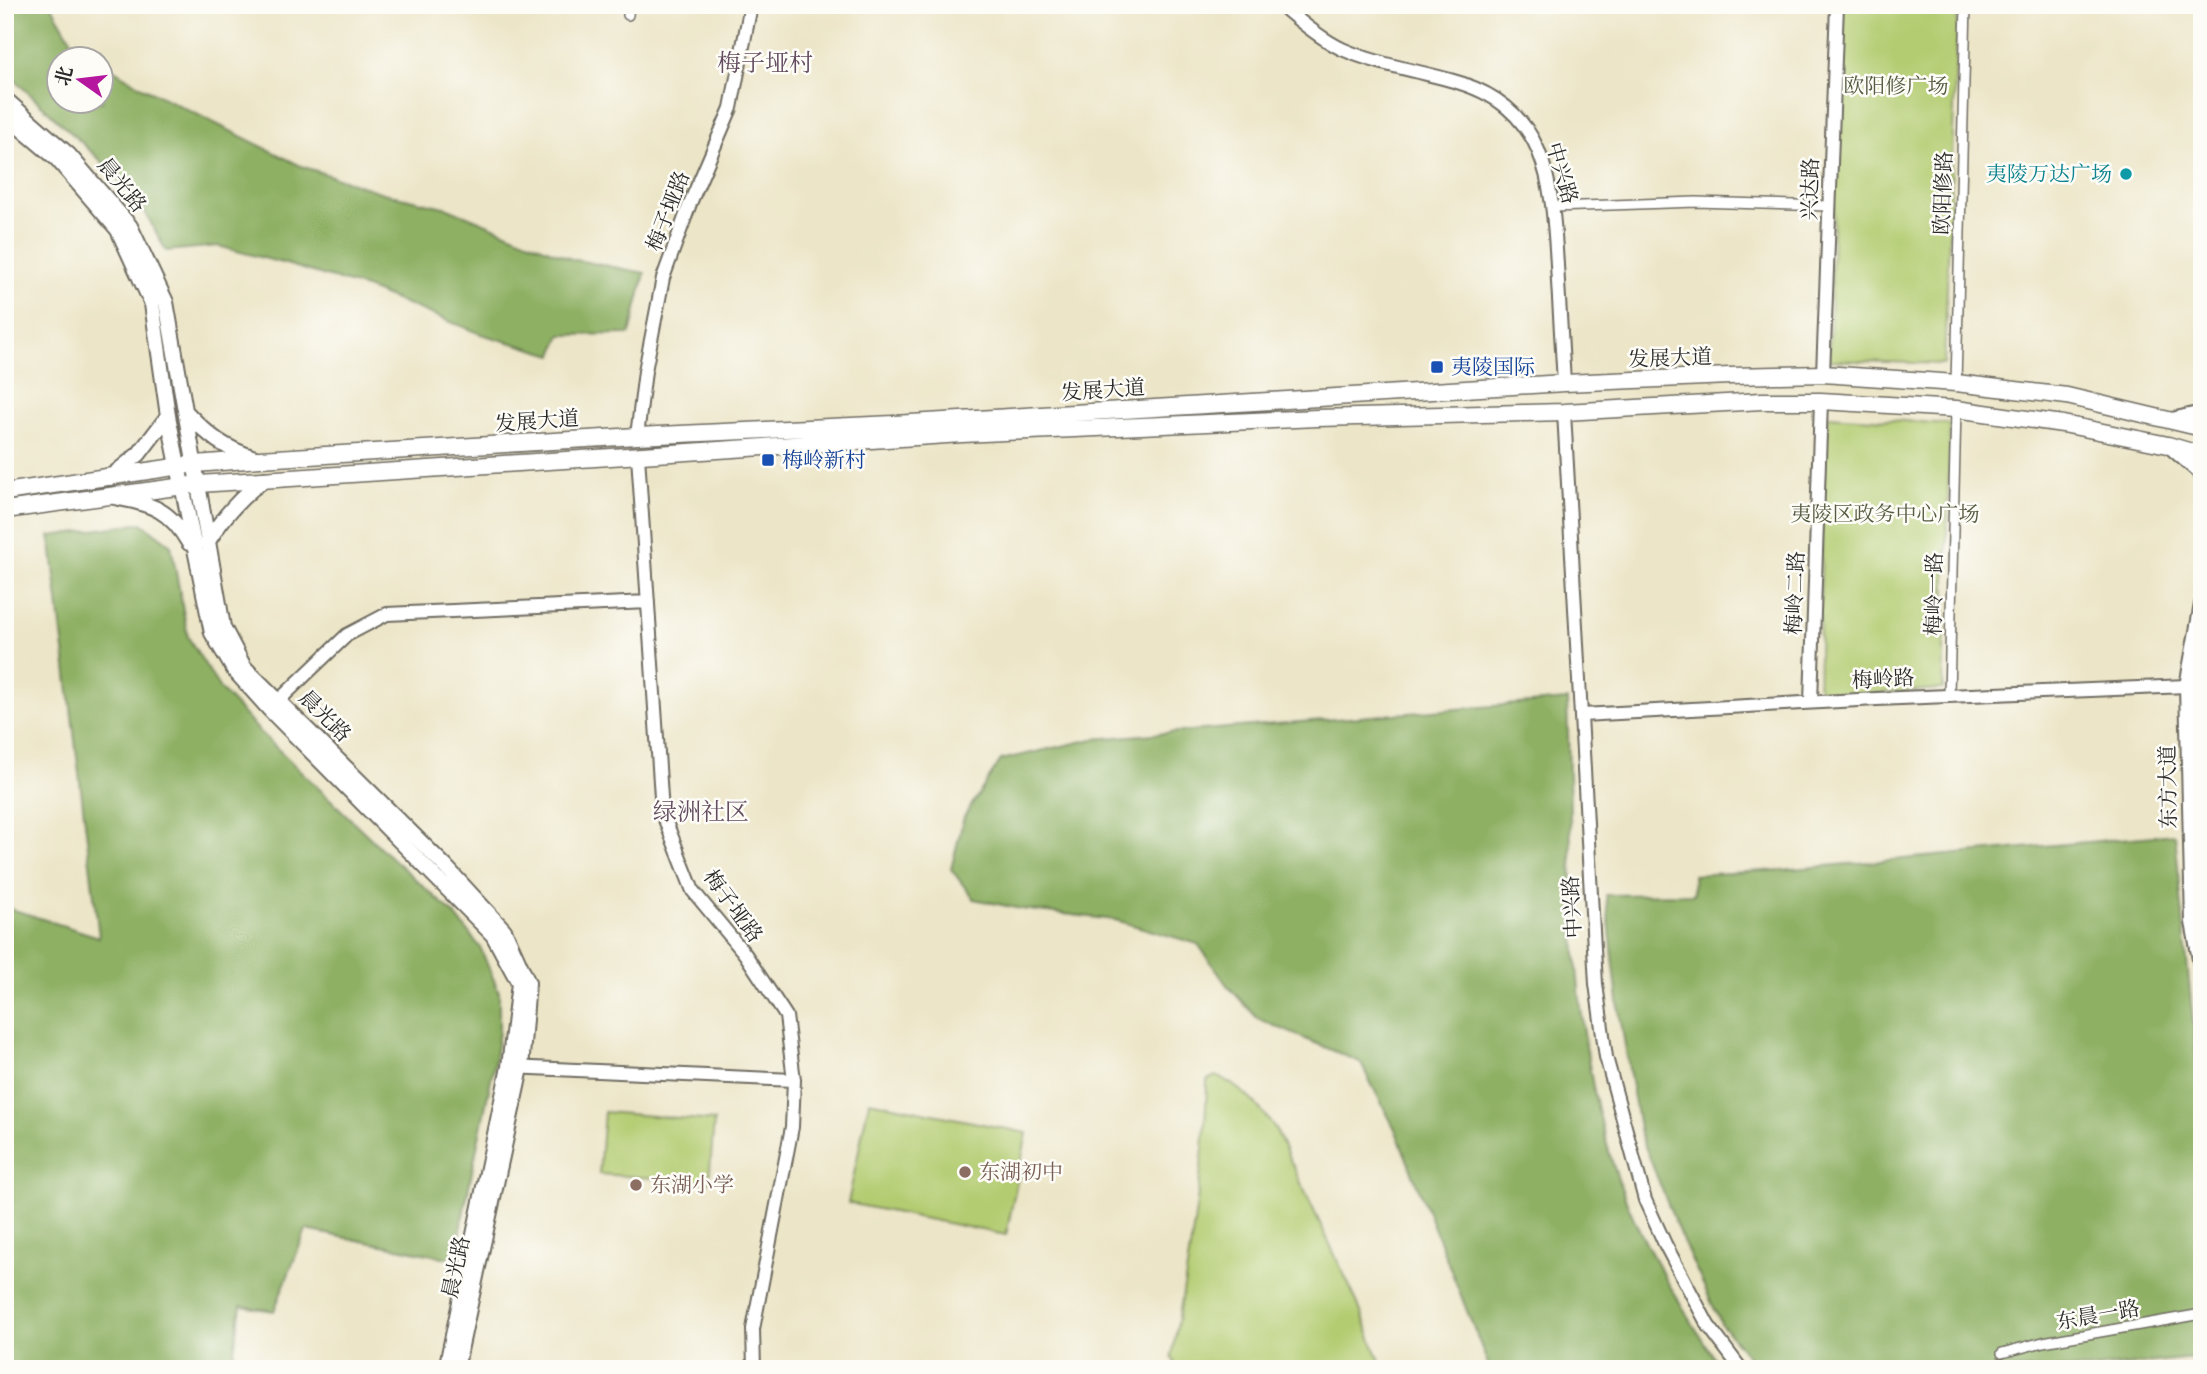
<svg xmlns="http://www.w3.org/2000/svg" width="2207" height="1374" viewBox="0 0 2207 1374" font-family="'IM FELL English','Noto Serif SC',serif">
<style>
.green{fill:#b3cc71;stroke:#6f7c4e;stroke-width:2}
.forest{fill:#8eb063;stroke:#5c6e47;stroke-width:2}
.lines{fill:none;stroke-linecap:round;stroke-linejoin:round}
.street-casing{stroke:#6f6c62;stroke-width:12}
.secondary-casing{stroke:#6f6c62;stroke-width:16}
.primary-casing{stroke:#6f6c62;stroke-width:18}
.highway-casing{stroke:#6f6c62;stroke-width:19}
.street{stroke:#fff;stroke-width:9}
.secondary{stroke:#fff;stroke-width:12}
.primary{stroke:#fff;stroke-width:14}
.highway{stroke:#fff;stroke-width:16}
.culture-dot{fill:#0f9aa8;stroke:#fdfcf7;stroke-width:2.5}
.transit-dot{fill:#1a4fb4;stroke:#fdfcf7;stroke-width:2.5}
.education-dot{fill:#8d6e63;stroke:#fdfcf7;stroke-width:2.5}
.labels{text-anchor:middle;stroke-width:5;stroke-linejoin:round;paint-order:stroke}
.park-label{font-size:21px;fill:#545b40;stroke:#fdfcf7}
.street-label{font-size:21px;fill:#2b2b2b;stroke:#fdfcf7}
.culture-label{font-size:21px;fill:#0d838f;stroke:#fdfcf7;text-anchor:end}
.transit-label{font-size:21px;fill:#164399;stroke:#fdfcf7;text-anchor:start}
.education-label{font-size:21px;fill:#785e54;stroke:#fdfcf7;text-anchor:start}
.quarter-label{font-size:24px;fill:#644d61;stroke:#fdfcf7}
</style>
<rect width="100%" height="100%" fill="#fdfcf7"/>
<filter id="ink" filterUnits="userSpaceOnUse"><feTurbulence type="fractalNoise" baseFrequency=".0143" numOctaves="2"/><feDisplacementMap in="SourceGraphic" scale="14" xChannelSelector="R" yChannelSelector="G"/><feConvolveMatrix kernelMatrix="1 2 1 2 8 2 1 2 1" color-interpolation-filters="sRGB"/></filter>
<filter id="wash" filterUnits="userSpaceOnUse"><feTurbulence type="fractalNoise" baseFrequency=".00686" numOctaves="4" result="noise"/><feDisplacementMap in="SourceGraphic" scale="28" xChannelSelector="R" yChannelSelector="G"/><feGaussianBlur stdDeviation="1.57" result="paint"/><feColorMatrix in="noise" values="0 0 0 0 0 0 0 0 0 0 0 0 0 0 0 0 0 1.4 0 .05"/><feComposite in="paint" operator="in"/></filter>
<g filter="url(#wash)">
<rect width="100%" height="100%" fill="#ece5c7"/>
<path class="green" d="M 1840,5 L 1958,5 L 1944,364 L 1829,360 Z
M 1828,416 L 1950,424 L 1943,689 L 1818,697 L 1823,491 Z
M 1216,1076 C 1241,1086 1261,1108 1276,1130 L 1357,1302 L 1383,1369 L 1177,1369 L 1172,1356 C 1188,1264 1205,1173 1207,1080 Z
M 869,1101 L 1027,1133 L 1006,1235 L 848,1203 Z
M 604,1112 L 714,1121 L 709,1182 L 599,1174 Z"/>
<path class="forest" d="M 5,5 L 51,5 L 76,48 L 95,59 L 60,60 L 60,102 L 102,102 L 102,63 L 146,89 L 301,166 L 383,193 L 448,208 L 571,259 L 645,273 L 630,334 L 561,335 L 553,355 L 481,334 L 366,288 L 286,264 L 218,246 L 166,251 L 144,210 L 112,171 L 5,71 Z
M 142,523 L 171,545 L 188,637 L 220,689 L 261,733 L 384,851 L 455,915 L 480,947 L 499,992 L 499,1032 L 494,1065 L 454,1259 L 306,1230 L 274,1311 L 241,1306 L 231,1369 L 5,1369 L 5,907 L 99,937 L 50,536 Z
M 1567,700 C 1573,861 1565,1052 1627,1203 C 1651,1261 1688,1314 1720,1369 L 1490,1369 L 1395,1129 L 1360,1062 L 1258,1019 L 1227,985 L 1198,944 L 1115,920 L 1021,909 L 974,899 L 951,869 L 964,817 L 1001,760 L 1093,739 Z
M 2175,834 L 2202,1118 L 2202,1357 L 2088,1369 L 1758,1369 L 1722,1325 L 1681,1237 L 1640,1134 L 1619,1010 L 1606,895 L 1694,894 L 1693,875 L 1782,870 Z"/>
</g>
<g filter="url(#ink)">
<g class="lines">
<g class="street-casing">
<path id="street" d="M 628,15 L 629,5
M 1554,207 L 1696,202 L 1828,206
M 1956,383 L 1966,5
M 1949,695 L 1956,409
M 2002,1353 L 2043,1342 L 2202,1314"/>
</g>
<g class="secondary-casing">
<path id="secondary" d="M 1281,5 C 1297,19 1323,40 1342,49 C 1376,64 1414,70 1450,80 C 1547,105 1552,180 1557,265 C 1559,304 1562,343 1564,383
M 1823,374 L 1837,5
M 1564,412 L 1596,984 L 1606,1057 L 1645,1200 L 1665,1244 L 1708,1325 L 1741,1369
M 637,436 L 645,371 L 663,278 L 691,201 L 731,108 L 751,5
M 638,456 L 662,812 L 693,891 L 745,954 L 786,1016 L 794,1080 L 792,1127 L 753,1329 L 754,1369
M 1811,702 L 1821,401
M 273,706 L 347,635 L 387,614 L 648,602
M 1582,715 L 1877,699 L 2187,686
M 511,1067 L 794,1080"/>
</g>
<g class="primary-casing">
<path id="primary" d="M 5,99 L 69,155 L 130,226 L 166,302 L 223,627 L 244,667 L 446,867 L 504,930 L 528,983 L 521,1068 L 456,1369
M 5,115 L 57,159 L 118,230 L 152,304 L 168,416 L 212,633 L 234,670 L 270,710 L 493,935 L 519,983 L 509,1067 L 446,1369
M 186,412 C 209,436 223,448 255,458
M 2172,420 L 2202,413
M 2172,448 L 2202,474
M 109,478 L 139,454 L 168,416
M 115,497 C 152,505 169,508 189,543
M 207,543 C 222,518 241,496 265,479
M 2202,604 L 2187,686 L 2193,922 L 2202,970
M 2199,671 L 2197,685 L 2202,847"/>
</g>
<g class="highway-casing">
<path id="highway" d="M 5,492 L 195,464 L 260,459 L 637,436 L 894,424 L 1564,383 L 1730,376 L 1823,374 L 1956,383 L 2067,396 L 2202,428
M 5,510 L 199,484 L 962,434 L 1317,418 L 1564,412 L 1762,401 L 1821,401 L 1956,409 L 2063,424 L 2168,445 L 2202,455"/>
</g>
<use href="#street" class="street"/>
<use href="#secondary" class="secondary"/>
<use href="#primary" class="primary"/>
<use href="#highway" class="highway"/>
</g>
</g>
<circle class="culture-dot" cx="2126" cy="174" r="7"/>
<g class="transit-dot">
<rect x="1430" y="360" width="14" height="14" rx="3.5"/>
<rect x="761" y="453" width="14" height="14" rx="3.5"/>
</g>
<g class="education-dot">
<circle cx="965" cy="1172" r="7"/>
<circle cx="636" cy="1185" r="7"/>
</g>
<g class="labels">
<g class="park-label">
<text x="1896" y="93">欧阳修广场</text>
<text x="1885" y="521">夷陵区政务中心广场</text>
</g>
<g class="street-label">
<text transform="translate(1562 173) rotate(74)" y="7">中兴路</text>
<text transform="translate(122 185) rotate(51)" y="7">晨光路</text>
<text transform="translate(1810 189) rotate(-88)" y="7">兴达路</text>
<text transform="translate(1943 193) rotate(-88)" y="7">欧阳修路</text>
<text transform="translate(668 211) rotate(-69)" y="7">梅子垭路</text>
<text transform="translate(1670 358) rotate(-2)" y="7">发展大道</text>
<text transform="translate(1103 390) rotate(-4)" y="7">发展大道</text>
<text transform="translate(537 421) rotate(-4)" y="7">发展大道</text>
<text transform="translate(1795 593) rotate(-88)" y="7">梅岭二路</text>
<text transform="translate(1934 594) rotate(-89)" y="7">梅岭一路</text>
<text transform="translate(1883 679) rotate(-3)" y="7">梅岭路</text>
<text transform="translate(325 716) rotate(45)" y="7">晨光路</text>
<text transform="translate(2168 787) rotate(-91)" y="7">东方大道</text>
<text transform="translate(733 906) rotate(54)" y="7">梅子垭路</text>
<text transform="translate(1572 907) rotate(-93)" y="7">中兴路</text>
<text transform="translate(456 1267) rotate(-78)" y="7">晨光路</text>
<text transform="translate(2098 1315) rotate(-10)" y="7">东晨一路</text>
</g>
<g class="culture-label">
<text x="2112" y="181">夷陵万达广场</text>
</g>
<g class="transit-label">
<text x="1451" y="374">夷陵国际</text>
<text x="782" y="467">梅岭新村</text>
</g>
<g class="education-label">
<text x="979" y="1179">东湖初中</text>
<text x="650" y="1192">东湖小学</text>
</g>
<g class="quarter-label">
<text x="765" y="71">梅子垭村</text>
<text x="701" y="820">绿洲社区</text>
</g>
</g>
<rect width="2207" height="1374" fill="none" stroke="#fdfcf7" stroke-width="28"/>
<g transform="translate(80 80) rotate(284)"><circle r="33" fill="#fdfcf7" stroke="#a9a8a5" stroke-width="2"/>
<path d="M0-5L12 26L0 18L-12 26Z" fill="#b5179e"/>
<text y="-10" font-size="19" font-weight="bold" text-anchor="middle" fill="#2b2b2b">北</text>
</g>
</svg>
